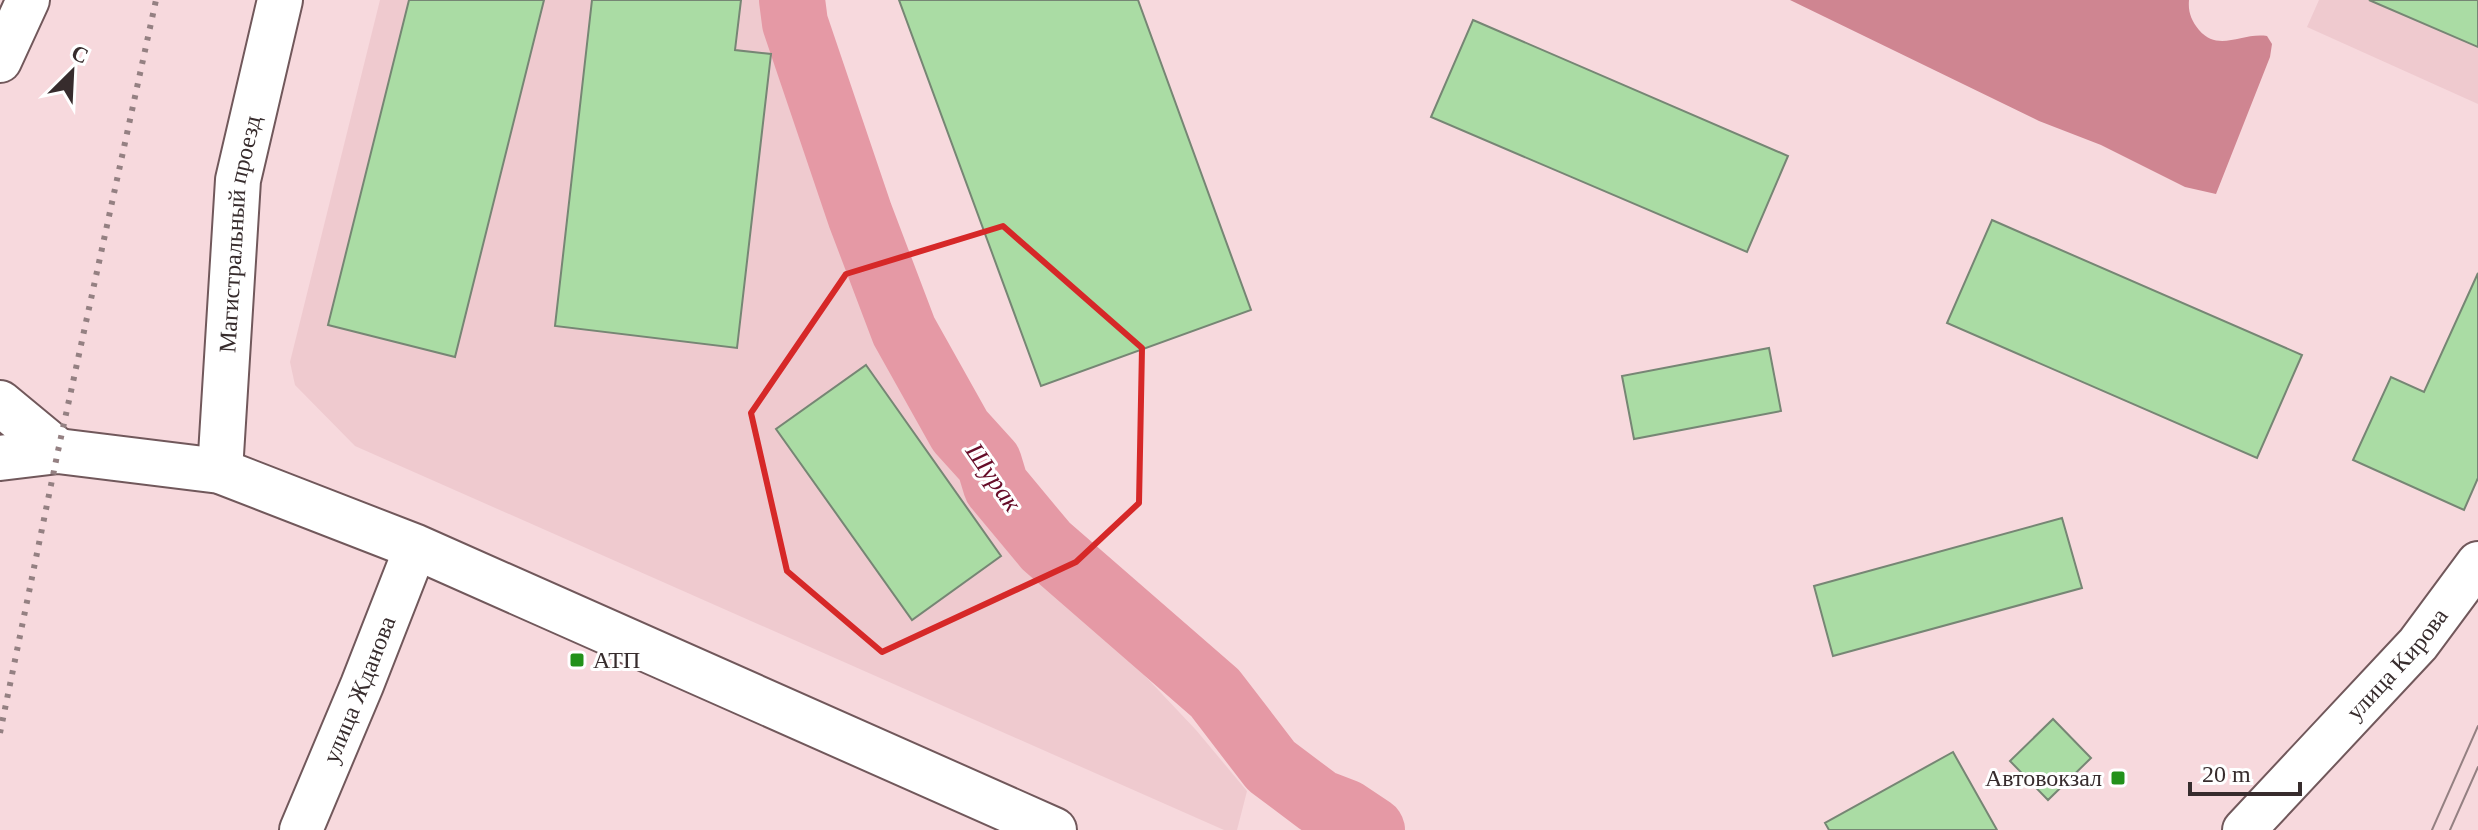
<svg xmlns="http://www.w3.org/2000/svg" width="2478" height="830" viewBox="0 0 2478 830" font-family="Georgia,serif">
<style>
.built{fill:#efcacf}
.forest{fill:#cf8591}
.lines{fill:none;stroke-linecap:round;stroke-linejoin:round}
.river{stroke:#e599a5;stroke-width:66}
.building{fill:#aadca4;stroke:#768674;stroke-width:2}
.minor-casing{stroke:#71585b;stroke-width:46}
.major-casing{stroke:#71585b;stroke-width:48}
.minor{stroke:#fff;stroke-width:42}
.major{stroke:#fff;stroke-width:44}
.tram{stroke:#948082;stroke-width:2}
.rail{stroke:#948082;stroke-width:6;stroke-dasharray:4 8;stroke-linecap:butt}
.marked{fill:none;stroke:#d62828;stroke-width:6;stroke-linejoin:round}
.poi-dot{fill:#22911a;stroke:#fff;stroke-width:3}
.labels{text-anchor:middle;stroke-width:6;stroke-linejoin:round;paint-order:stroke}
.street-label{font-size:24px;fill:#372c2d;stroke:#fff}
.poi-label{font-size:24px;fill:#372c2d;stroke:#fff;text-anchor:start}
.water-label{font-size:26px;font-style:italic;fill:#660c28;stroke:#fff}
</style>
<rect width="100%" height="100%" fill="#f7d9dd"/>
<path class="built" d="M 380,0 L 777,0 L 803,85 L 875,298 L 968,469 L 1063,589 L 1196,730 L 1247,791 L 1237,830 L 1224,830 L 355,446 L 295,385 L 290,362 Z
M 2319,0 L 2478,0 L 2478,104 L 2307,27 Z"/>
<path class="forest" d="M 1790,0 L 2189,0 C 2188,12 2191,20 2199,30 C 2219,53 2242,32 2267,36 L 2272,44 L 2270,57 L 2216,194 L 2185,187 L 2101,145 L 2039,121 Z"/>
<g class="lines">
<path class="river" d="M 792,0 L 795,23 L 860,215 L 904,331 L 960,431 L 989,463 L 996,486 L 1046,546 L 1215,693 L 1271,766 L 1319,802 L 1345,812 L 1372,830"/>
</g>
<path class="building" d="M 409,0 L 544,0 L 455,357 L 328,325 Z
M 592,0 L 741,0 L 735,50 L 771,54 L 737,348 L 555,326 Z
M 899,0 L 1138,0 L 1251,310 L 1041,386 Z
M 2369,0 L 2478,0 L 2478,47 Z
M 1473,20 L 1788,156 L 1747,252 L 1431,117 Z
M 1992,220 L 2302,355 L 2257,458 L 1947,323 Z
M 2478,273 L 2478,478 L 2464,510 L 2353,460 L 2391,377 L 2424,392 Z
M 1769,348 L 1781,411 L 1634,439 L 1622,376 Z
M 866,365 L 1001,556 L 912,620 L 776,429 Z
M 2062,518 L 2082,588 L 1833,656 L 1814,586 Z
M 2053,719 L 2091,758 L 2048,800 L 2010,761 Z
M 1953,752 L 1997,830 L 1829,830 L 1825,823 Z"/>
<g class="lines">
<g class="minor-casing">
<g id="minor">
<path d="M 0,61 L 28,0"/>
<path id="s1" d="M 301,830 L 362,685 L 416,547"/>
<path id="s2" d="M 2244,830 L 2418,644 L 2478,563"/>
</g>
</g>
<g class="major-casing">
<g id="major">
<path d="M 0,403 L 58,451"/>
<path d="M 0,458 L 58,451 L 220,471 L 416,547 L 1054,830"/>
<path id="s3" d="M 220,471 L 238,180 L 280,0"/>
</g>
</g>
<use href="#minor" class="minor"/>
<use href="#major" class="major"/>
<path class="tram" d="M 2432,830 L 2478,726
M 2450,830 L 2478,767"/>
<path class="rail" d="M 0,733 L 58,451 L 156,0"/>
</g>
<path class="marked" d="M 1003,226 L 1142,348 L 1139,503 L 1076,562 L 882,652 L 787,571 L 751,413 L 846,274 Z"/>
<g class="poi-dot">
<rect x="569" y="652" width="16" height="16" rx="4"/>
<rect x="2110" y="770" width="16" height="16" rx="4"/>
</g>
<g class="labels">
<g class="street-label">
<text dy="8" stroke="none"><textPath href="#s3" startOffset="238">Магистральный проезд</textPath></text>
<text dy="8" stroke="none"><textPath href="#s2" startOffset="226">улица Кирова</textPath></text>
<text dy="8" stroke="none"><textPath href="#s1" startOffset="152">улица Жданова</textPath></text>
</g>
<g class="poi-label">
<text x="593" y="668">АТП</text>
<text x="2102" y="786" text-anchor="end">Автовокзал</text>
</g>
<g class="water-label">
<text transform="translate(994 477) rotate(55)" y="9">Шурак</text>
</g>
</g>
<g transform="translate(72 72) rotate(24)" stroke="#ffffff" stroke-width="6" paint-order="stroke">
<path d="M0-6L14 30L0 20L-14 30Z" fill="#372c2d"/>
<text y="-12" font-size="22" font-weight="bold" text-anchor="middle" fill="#372c2d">С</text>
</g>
<path d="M2190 782v12h110v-12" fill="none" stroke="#372c2d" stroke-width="4"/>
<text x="2202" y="782" font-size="24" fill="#372c2d" stroke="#ffffff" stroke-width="6" paint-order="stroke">20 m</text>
</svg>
